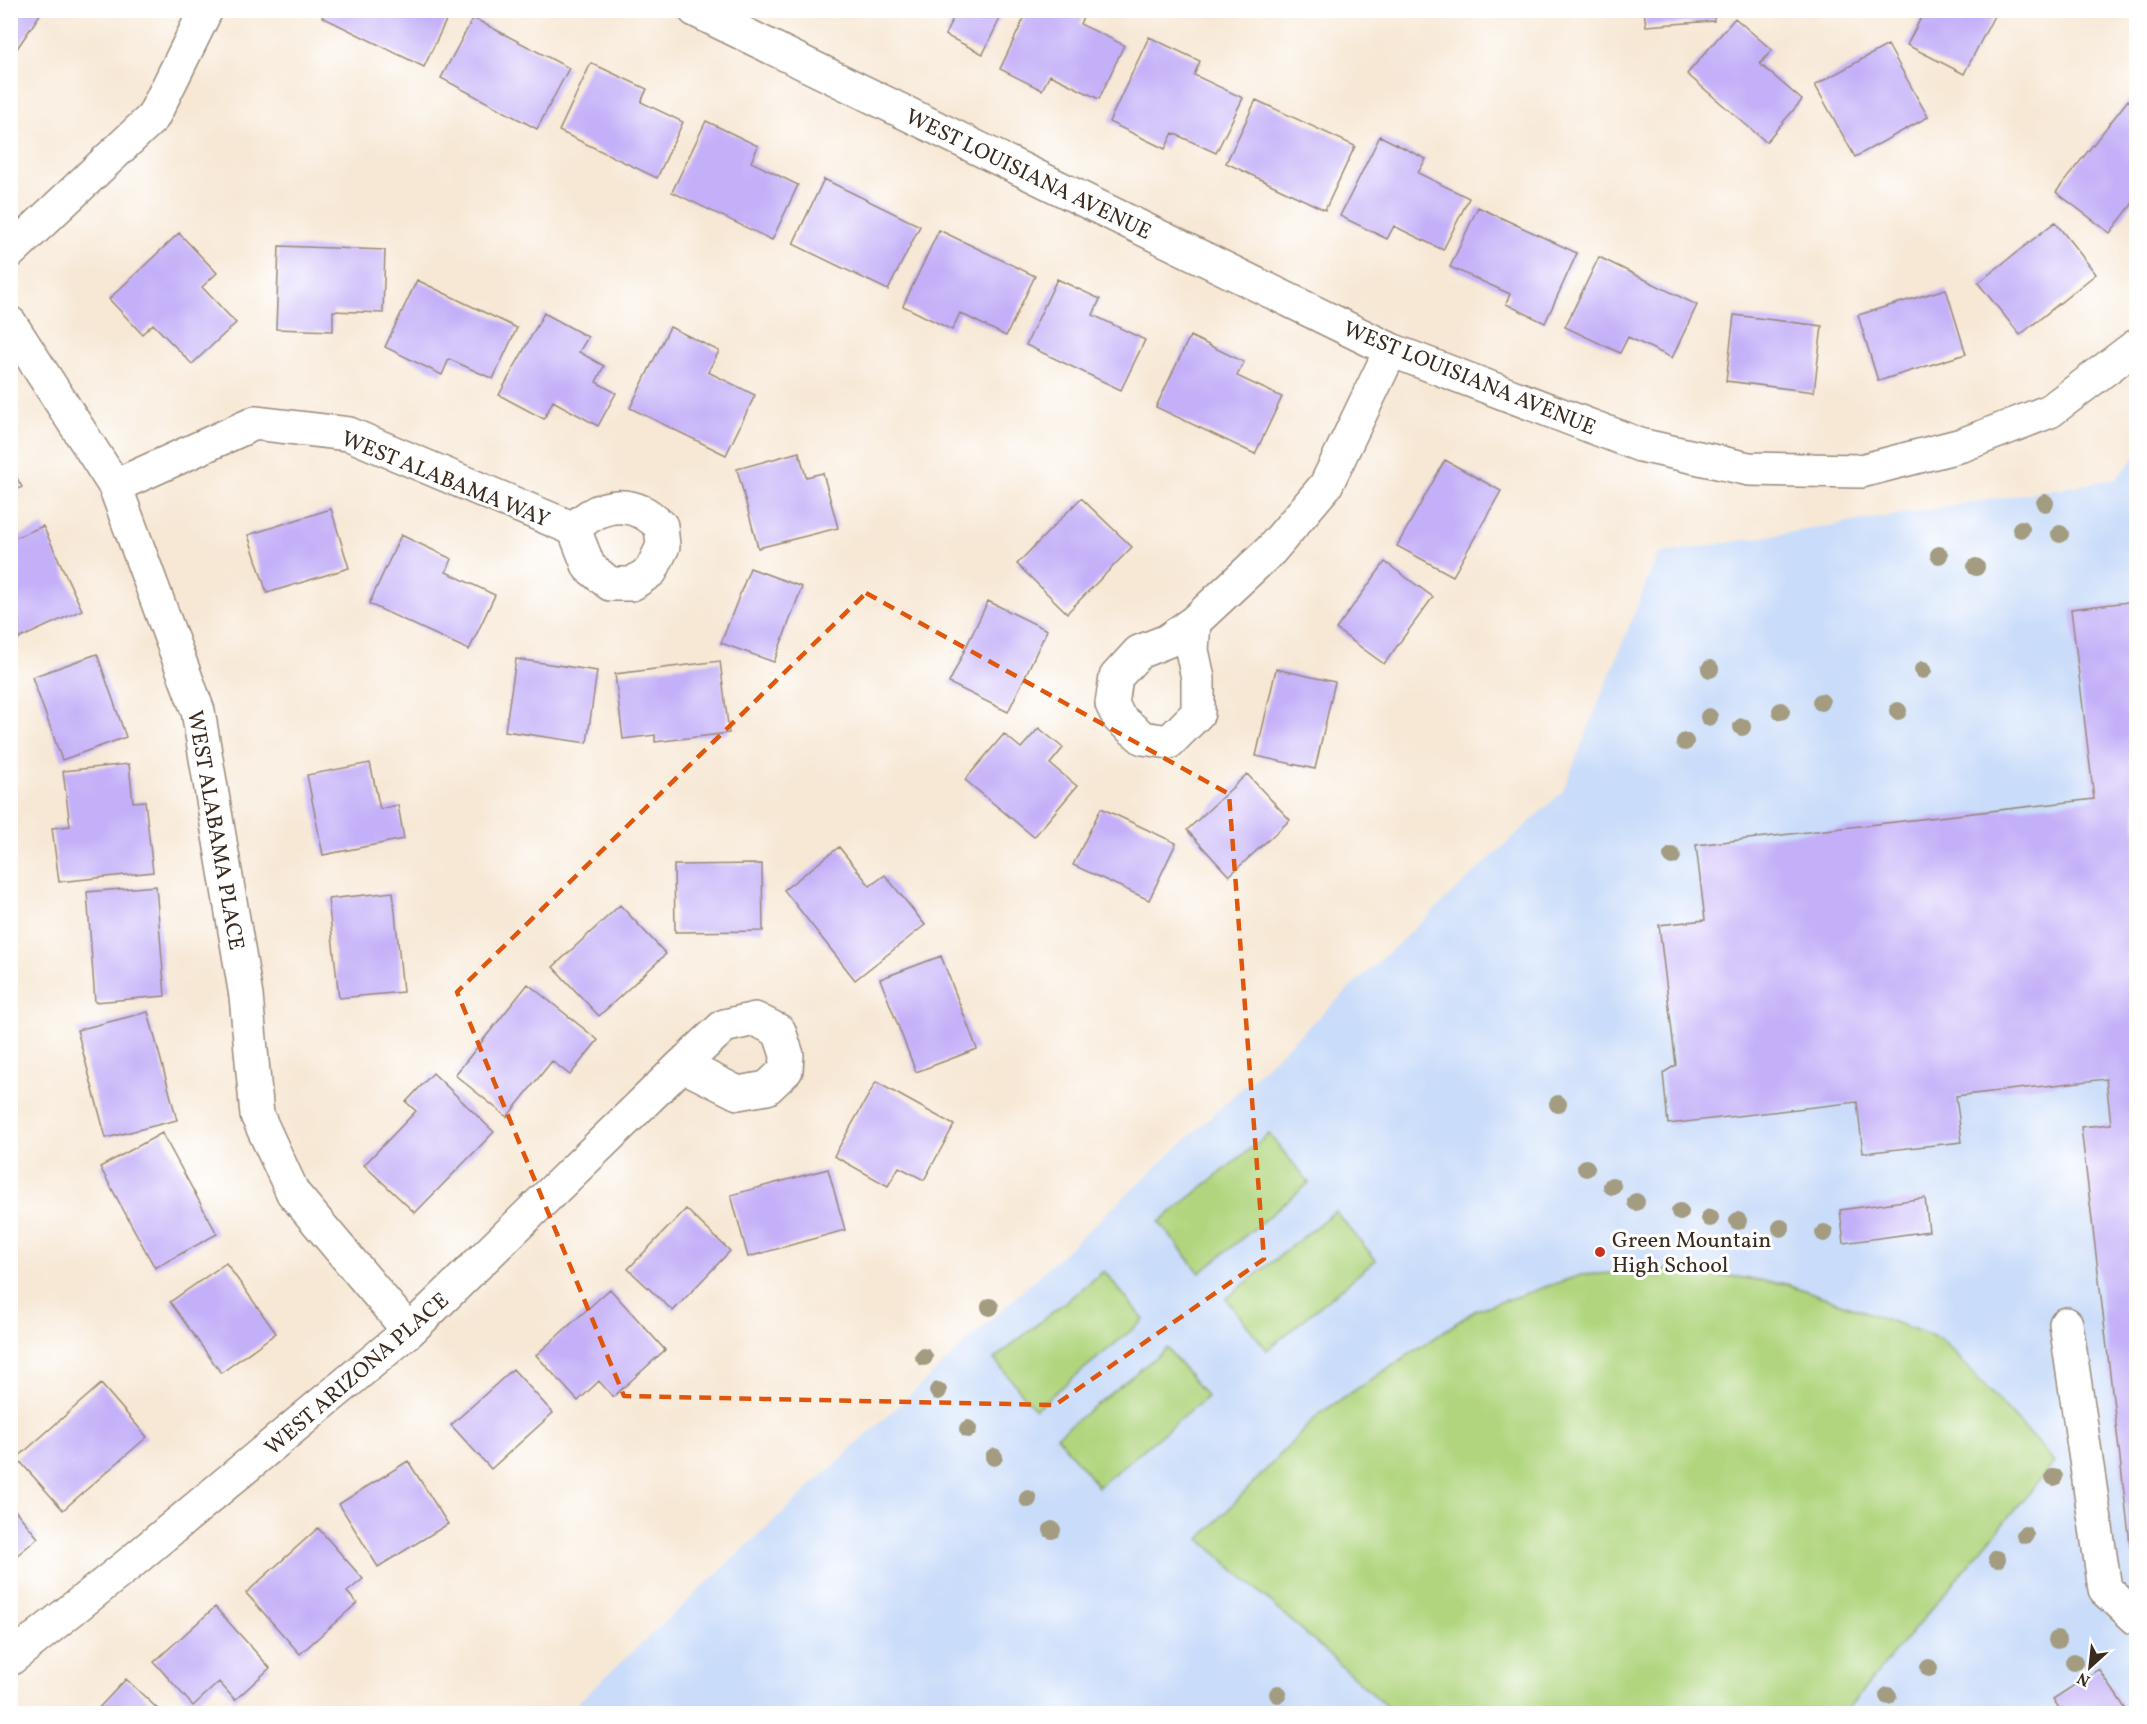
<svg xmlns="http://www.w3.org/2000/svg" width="2147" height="1724" viewBox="0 0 2147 1724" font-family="Vollkorn,serif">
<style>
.built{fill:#c9dcf9}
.garden{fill:#b0d57e;stroke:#76804e;stroke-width:1.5}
.building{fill:#c4b0f8}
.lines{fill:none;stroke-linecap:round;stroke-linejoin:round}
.minor-casing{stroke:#99897a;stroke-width:36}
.minor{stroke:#fff;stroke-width:33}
.tree{fill:#a39c80}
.marked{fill:none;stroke:#df570d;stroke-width:4.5;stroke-dasharray:12 8;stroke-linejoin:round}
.poi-dot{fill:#c8321e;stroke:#fff;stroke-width:2}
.labels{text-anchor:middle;stroke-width:6;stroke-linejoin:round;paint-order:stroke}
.street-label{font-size:22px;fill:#3b2a1e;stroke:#fff}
.poi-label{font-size:22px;fill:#3b2a1e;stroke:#fff;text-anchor:start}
</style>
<rect width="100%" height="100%" fill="#fff"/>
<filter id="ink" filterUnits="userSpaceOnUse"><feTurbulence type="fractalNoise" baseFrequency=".0167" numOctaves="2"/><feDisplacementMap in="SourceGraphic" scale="12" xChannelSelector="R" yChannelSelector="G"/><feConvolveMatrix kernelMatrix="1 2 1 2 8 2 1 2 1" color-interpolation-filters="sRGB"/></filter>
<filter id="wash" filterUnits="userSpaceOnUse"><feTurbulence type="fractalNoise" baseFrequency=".008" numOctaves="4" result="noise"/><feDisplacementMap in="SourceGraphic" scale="24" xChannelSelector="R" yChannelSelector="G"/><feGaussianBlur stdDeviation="1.35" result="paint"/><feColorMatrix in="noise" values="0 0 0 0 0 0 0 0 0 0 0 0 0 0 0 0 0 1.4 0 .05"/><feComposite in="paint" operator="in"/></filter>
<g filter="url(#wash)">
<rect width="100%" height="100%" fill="#f7e8d5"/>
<path class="built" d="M 2136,456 L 2136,1713 L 565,1714 L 1563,791 L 1658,554 L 2116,479 Z"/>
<path class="garden" d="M 1269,1134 L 1309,1183 L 1200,1273 L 1159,1222 Z
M 1335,1211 L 1376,1260 L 1267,1350 L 1226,1299 Z
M 1678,1269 L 1787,1284 L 1941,1339 L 2055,1462 L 1844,1713 L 1394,1713 L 1200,1539 L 1319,1414 L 1476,1310 L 1581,1275 Z
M 1104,1271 L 1144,1320 L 1035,1409 L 994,1359 Z
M 1167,1348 L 1207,1397 L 1098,1487 L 1057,1436 Z"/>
<g id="blocks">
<path class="building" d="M 10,10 L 43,10 L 10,59 Z
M 326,10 L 451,10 L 424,67 L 322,17 Z
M 942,10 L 1004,10 L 983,54 L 945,35 L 954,16 Z
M 1028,10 L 1086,10 L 1080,24 L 1124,45 L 1099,99 L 1050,75 L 1042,90 L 1000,69 Z
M 1644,10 L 1714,10 L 1714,21 L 1646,26 Z
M 1925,10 L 1997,10 L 1964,74 L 1907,45 Z
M 473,18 L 569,68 L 537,129 L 441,78 Z
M 1735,18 L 1772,50 L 1760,64 L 1802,100 L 1766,142 L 1687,74 Z
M 1149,37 L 1200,61 L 1194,75 L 1243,98 L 1216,153 L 1173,133 L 1165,149 L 1109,122 Z
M 1888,45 L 1928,117 L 1855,157 L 1815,85 Z
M 591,63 L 647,89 L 641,102 L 683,122 L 657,178 L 559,131 Z
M 1256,100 L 1355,146 L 1325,210 L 1226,163 Z
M 2128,100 L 2136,107 L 2136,199 L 2110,233 L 2056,192 Z
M 706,121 L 758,146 L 751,162 L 798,185 L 772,240 L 672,192 Z
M 1380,136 L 1426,159 L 1418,173 L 1469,198 L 1443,250 L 1394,226 L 1387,239 L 1340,216 Z
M 824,179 L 920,226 L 888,290 L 793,244 Z
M 1478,207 L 1577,253 L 1545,323 L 1506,304 L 1510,294 L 1450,267 Z
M 2055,222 L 2096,274 L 2020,335 L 1978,283 Z
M 939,230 L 1035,276 L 1006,336 L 960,313 L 952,330 L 903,306 Z
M 179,233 L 217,273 L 202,287 L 236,323 L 192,364 L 153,324 L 142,334 L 109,299 Z
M 279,246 L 385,250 L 383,313 L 333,311 L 333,331 L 276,329 Z
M 1599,257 L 1697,305 L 1672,358 L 1628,337 L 1620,353 L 1565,327 Z
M 1057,279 L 1100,299 L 1093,315 L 1145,340 L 1121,390 L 1026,345 Z
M 417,280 L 517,328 L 493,379 L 449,359 L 442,375 L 385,347 Z
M 1946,289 L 1966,354 L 1878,381 L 1858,315 Z
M 544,313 L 588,337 L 579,352 L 604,366 L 596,382 L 616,393 L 598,426 L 553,401 L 544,419 L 499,395 Z
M 1734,315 L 1822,326 L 1814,392 L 1726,381 Z
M 670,327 L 719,351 L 708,372 L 755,395 L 726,455 L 630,408 Z
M 1190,336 L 1244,362 L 1237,376 L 1282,397 L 1255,454 L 1156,407 Z
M 799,452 L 806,477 L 823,473 L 838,528 L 758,548 L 737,469 Z
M 1445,460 L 1501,491 L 1453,576 L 1397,546 Z
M 10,466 L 22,487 L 10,493 Z
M 1081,498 L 1132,547 L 1067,613 L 1017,564 Z
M 331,509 L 349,568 L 267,593 L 248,535 Z
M 43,526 L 82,610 L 18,639 L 10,623 L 10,540 Z
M 401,535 L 452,559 L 446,572 L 495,595 L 469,650 L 369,604 Z
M 1385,562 L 1433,597 L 1384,664 L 1336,629 Z
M 750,568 L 802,587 L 774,662 L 721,643 Z
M 988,601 L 1047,630 L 1008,712 L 949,683 Z
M 2136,601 L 2136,1552 L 2131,1552 L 2081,1127 L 2111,1124 L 2106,1079 L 1956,1096 L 1962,1142 L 1863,1153 L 1857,1102 L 1668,1124 L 1663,1073 L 1676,1065 L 1659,925 L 1705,920 L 1696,845 L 2094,799 L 2071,609 Z
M 97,654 L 126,737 L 62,760 L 32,677 Z
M 516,659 L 597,671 L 587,743 L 505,731 Z
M 720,661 L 729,733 L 655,742 L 655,735 L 623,739 L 615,674 Z
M 1276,669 L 1335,682 L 1315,769 L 1256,756 Z
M 1039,728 L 1063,748 L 1050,764 L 1077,786 L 1034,837 L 965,780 L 1004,734 L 1021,748 Z
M 370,763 L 380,809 L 398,805 L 404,839 L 323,855 L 307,775 Z
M 129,764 L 133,802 L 145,801 L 153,872 L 59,882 L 52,828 L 70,826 L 63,771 Z
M 1247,774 L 1290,820 L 1229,876 L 1187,830 Z
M 1101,808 L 1176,843 L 1149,900 L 1073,865 Z
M 839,847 L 870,886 L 885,875 L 925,925 L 855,980 L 784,890 Z
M 762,864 L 763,931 L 675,932 L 674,865 Z
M 156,886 L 165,996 L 95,1002 L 87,892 Z
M 393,892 L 403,992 L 339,998 L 328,899 Z
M 620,905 L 666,954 L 599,1016 L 553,967 Z
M 941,956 L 977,1049 L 916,1072 L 880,979 Z
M 528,984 L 598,1040 L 570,1075 L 552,1061 L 507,1117 L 455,1075 Z
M 148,1012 L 177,1120 L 106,1138 L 77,1030 Z
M 433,1073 L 494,1132 L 415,1213 L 364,1165 L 416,1111 L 406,1102 Z
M 876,1082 L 954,1125 L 924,1180 L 899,1167 L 888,1186 L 834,1156 Z
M 162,1133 L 217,1234 L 155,1268 L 100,1167 Z
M 828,1169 L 845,1230 L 748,1257 L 731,1195 Z
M 1925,1198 L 1929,1231 L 1844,1243 L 1840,1210 Z
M 686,1209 L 730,1251 L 673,1311 L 628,1269 Z
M 226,1263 L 276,1333 L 221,1373 L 170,1302 Z
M 610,1289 L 665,1350 L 613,1397 L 599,1381 L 578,1401 L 536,1355 Z
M 513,1369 L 553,1413 L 491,1469 L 451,1425 Z
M 101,1384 L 147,1437 L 63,1510 L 17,1458 Z
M 408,1461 L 448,1524 L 378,1567 L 339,1504 Z
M 10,1504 L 38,1538 L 10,1561 Z
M 318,1528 L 363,1579 L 347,1592 L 357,1603 L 300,1654 L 246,1593 Z
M 215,1607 L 270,1668 L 235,1700 L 219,1682 L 193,1706 L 154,1662 Z
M 2099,1669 L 2129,1714 L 2063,1714 L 2053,1699 Z
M 126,1679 L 163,1714 L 93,1714 Z"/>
</g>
</g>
<g filter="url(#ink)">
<use href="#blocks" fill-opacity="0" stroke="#99897a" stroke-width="1.5"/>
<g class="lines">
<g class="minor-casing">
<path id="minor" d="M 695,10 L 1391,350 L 1640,445 L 1749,469 L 1861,471 L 1962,445 L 2050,411 L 2136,346
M 10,252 L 153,117 L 206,10
M 10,323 L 115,486 L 198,711 L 246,996 L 257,1115 L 293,1193 L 409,1331
M 115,486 L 255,423 L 349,434 L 574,529 L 589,567 L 610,584 L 632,584 L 651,571 L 663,546 L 661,526 C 656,522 649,515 642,512 C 617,500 592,510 574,529
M 1194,622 L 1192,650 L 1198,678 L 1198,713 L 1169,742 L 1143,738 L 1119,718 L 1112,704 L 1116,677 L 1139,652 L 1167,641 L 1194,622 L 1271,550 L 1326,485 L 1391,350
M 2066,1324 L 2105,1589 L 2136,1618
M 10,1659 L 128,1565 L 409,1331 L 682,1065 L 724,1026 L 755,1019 L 779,1031 L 787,1055 L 786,1070 L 767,1088 L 738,1093 L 682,1065"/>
</g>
<use href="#minor" class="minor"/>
</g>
<g class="tree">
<circle cx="2045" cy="503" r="9"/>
<circle cx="2021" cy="529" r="9"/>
<circle cx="2060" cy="534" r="9"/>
<circle cx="1939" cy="555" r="9"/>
<circle cx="1976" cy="567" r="9"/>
<circle cx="1710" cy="669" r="9"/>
<circle cx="1923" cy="670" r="9"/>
<circle cx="1821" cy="702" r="9"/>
<circle cx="1781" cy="711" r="9"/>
<circle cx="1898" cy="711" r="9"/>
<circle cx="1709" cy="717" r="9"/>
<circle cx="1742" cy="727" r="9"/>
<circle cx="1685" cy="742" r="9"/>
<circle cx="1672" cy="856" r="9"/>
<circle cx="1558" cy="1104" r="9"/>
<circle cx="1586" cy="1168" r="9"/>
<circle cx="1612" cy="1186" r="9"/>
<circle cx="1636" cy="1202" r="9"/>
<circle cx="1680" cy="1212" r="9"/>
<circle cx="1710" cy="1218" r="9"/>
<circle cx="1738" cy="1221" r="9"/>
<circle cx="1781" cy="1228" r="9"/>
<circle cx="1824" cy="1233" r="9"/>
<circle cx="990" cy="1307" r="9"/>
<circle cx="924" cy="1357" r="9"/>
<circle cx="938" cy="1391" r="9"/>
<circle cx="968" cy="1429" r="9"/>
<circle cx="994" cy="1457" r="9"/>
<circle cx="2054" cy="1477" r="9"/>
<circle cx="1028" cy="1499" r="9"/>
<circle cx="1052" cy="1530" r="9"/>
<circle cx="2025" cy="1535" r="9"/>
<circle cx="1997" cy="1559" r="9"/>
<circle cx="2057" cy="1640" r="9"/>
<circle cx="2074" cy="1662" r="9"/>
<circle cx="1929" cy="1668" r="9"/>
<circle cx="1278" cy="1694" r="9"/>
<circle cx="1888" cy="1696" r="9"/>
</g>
</g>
<path class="marked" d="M 866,593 L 1229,794 L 1264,1259 L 1055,1405 L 624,1396 L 457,992 Z"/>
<circle class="poi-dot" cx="1600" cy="1252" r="6"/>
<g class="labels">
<g class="street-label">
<text transform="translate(1029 173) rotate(26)" y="8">WEST LOUISIANA AVENUE</text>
<text transform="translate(1470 377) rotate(22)" y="8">WEST LOUISIANA AVENUE</text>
<text transform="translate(446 478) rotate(22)" y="8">WEST ALABAMA WAY</text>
<text transform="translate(217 830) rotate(80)" y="8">WEST ALABAMA PLACE</text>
<text transform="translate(356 1373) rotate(-41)" y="8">WEST ARIZONA PLACE</text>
</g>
<g class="poi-label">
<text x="1612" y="1247">Green Mountain<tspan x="1612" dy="25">High School</tspan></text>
</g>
</g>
<rect width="2147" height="1724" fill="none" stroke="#fff" stroke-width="36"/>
<g transform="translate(2090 1667) rotate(207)" stroke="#ffffff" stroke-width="4.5" paint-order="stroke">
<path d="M0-4.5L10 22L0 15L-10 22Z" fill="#3b2a1e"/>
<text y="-9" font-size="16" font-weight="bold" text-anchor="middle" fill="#3b2a1e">N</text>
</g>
</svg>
